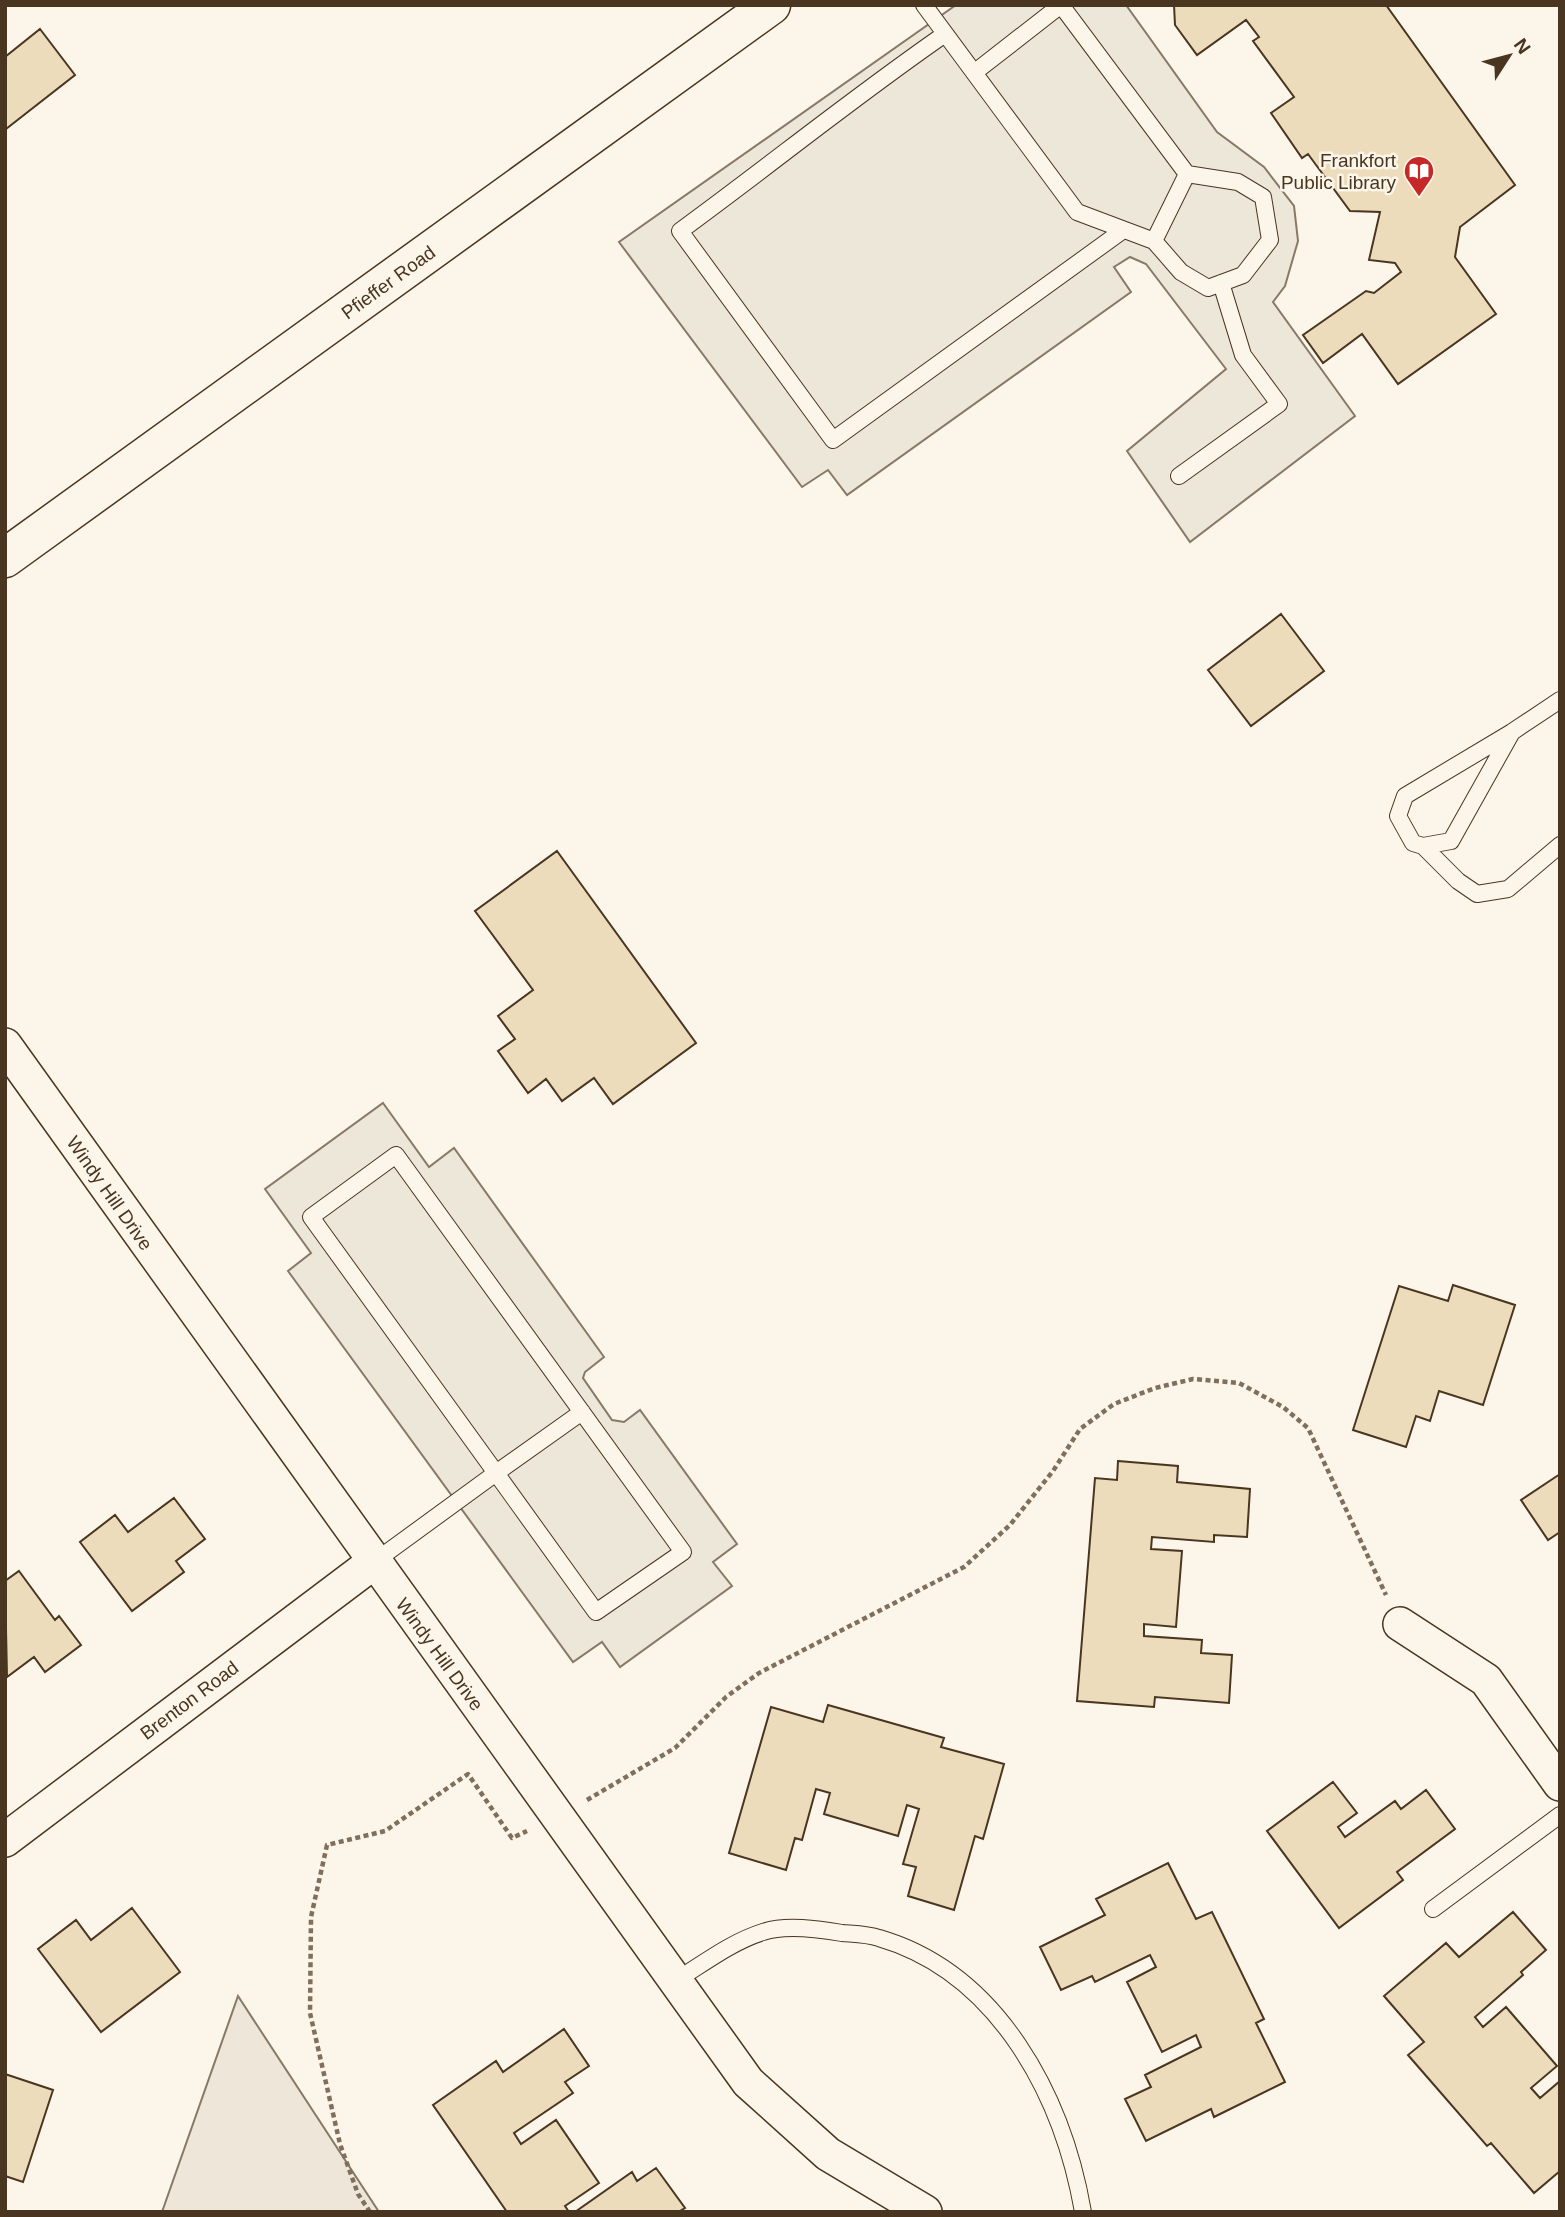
<svg xmlns="http://www.w3.org/2000/svg" width="1565" height="2217" viewBox="0 0 1565 2217" font-family="Arial,sans-serif">
<style>
.green{fill:#ede6d9;stroke:#887966;stroke-width:2}
.parking{fill:#ede7d9;stroke:#887966;stroke-width:2}
.building{fill:#ecdcbc;stroke:#4a3520;stroke-width:2}
.lines{fill:none;stroke-linecap:round;stroke-linejoin:round}
.service-casing{stroke:#4a3520;stroke-width:18}
.minor-casing{stroke:#4a3520;stroke-width:36}
.tertiary-casing{stroke:#4a3520;stroke-width:41}
.path{stroke:#7f6f5c;stroke-width:4.5;stroke-dasharray:5 3.5;stroke-linecap:butt}
.service{stroke:#fbf6e9;stroke-width:16}
.minor{stroke:#fbf6e9;stroke-width:33}
.tertiary{stroke:#fbf6e9;stroke-width:38}
.labels{text-anchor:middle;stroke-width:5;stroke-linejoin:round;paint-order:stroke}
.poi-label{font-size:19px;fill:#4a3520;stroke:#fbf6e9;text-anchor:end}
.street-label{font-size:19px;fill:#4a3520;stroke:#fbf6e9}
</style>
<rect width="100%" height="100%" fill="#fbf6e9"/>
<path class="green" d="M 238,1996 L 379,2212 L 162,2212 Z"/>
<path class="parking" d="M 956,5 L 1126,5 L 1217,132 L 1264,167 L 1294,206 L 1298,241 L 1285,286 L 1273,302 L 1355,416 L 1190,542 L 1127,451 L 1226,369 L 1146,264 L 1130,257 L 1114,267 L 1131,292 L 847,495 L 828,470 L 802,487 L 619,242 Z
M 383,1103 L 429,1167 L 454,1148 L 604,1357 L 585,1372 L 583,1378 L 612,1420 L 624,1422 L 640,1410 L 737,1544 L 713,1562 L 732,1586 L 620,1667 L 602,1642 L 573,1662 L 288,1271 L 311,1253 L 265,1189 Z"/>
<path class="building" d="M 1174,5 L 1386,5 L 1515,185 L 1460,227 L 1455,257 L 1496,314 L 1398,384 L 1362,334 L 1323,363 L 1303,335 L 1366,291 L 1374,293 L 1401,272 L 1395,263 L 1369,260 L 1380,212 L 1350,211 L 1308,154 L 1302,158 L 1271,113 L 1294,97 L 1253,41 L 1259,37 L 1246,20 L 1197,55 L 1175,25 Z
M 40,29 L 75,75 L 6,129 L 5,57 Z
M 1281,614 L 1324,671 L 1251,726 L 1208,670 Z
M 557,851 L 696,1043 L 613,1104 L 594,1078 L 562,1101 L 546,1079 L 528,1093 L 498,1051 L 515,1039 L 498,1016 L 533,990 L 475,911 Z
M 1453,1285 L 1515,1305 L 1483,1405 L 1439,1391 L 1430,1421 L 1416,1416 L 1406,1447 L 1353,1430 L 1399,1286 L 1448,1301 Z
M 1118,1461 L 1178,1466 L 1177,1482 L 1250,1489 L 1247,1537 L 1214,1535 L 1214,1542 L 1152,1537 L 1151,1549 L 1182,1551 L 1176,1627 L 1144,1624 L 1144,1636 L 1202,1640 L 1201,1653 L 1232,1655 L 1229,1703 L 1155,1697 L 1154,1707 L 1077,1701 L 1095,1478 L 1117,1480 Z
M 1560,1474 L 1560,1532 L 1548,1540 L 1521,1500 Z
M 174,1498 L 205,1539 L 176,1561 L 184,1572 L 132,1611 L 80,1542 L 115,1515 L 128,1532 Z
M 19,1571 L 55,1620 L 59,1616 L 81,1645 L 45,1672 L 34,1657 L 7,1677 L 5,1581 Z
M 828,1705 L 944,1738 L 941,1747 L 1004,1764 L 983,1839 L 975,1836 L 954,1910 L 908,1896 L 916,1867 L 903,1864 L 919,1809 L 907,1805 L 898,1836 L 824,1814 L 830,1793 L 816,1789 L 802,1840 L 795,1838 L 786,1870 L 729,1853 L 771,1707 L 823,1722 Z
M 1333,1782 L 1357,1813 L 1338,1827 L 1345,1837 L 1395,1801 L 1401,1809 L 1426,1790 L 1455,1829 L 1397,1872 L 1403,1880 L 1339,1928 L 1267,1831 Z
M 1168,1863 L 1196,1919 L 1212,1912 L 1264,2019 L 1256,2023 L 1285,2082 L 1214,2117 L 1211,2109 L 1146,2141 L 1125,2099 L 1151,2087 L 1145,2075 L 1201,2047 L 1196,2035 L 1162,2052 L 1127,1982 L 1156,1967 L 1150,1955 L 1095,1982 L 1092,1976 L 1061,1990 L 1040,1947 L 1105,1915 L 1096,1899 Z
M 132,1908 L 180,1972 L 101,2032 L 38,1949 L 76,1920 L 91,1940 Z
M 1513,1912 L 1546,1950 L 1521,1972 L 1523,1975 L 1475,2017 L 1483,2027 L 1506,2007 L 1557,2066 L 1531,2088 L 1540,2098 L 1560,2081 L 1560,2171 L 1534,2193 L 1491,2143 L 1487,2146 L 1408,2055 L 1424,2042 L 1384,1996 L 1446,1943 L 1459,1957 Z
M 564,2029 L 589,2066 L 565,2082 L 573,2093 L 514,2133 L 521,2144 L 556,2120 L 599,2183 L 565,2206 L 569,2212 L 507,2212 L 433,2105 L 496,2061 L 503,2072 Z
M 5,2074 L 53,2090 L 23,2182 L 5,2176 Z
M 656,2168 L 685,2208 L 678,2212 L 575,2212 L 632,2172 L 637,2181 Z"/>
<g class="lines">
<g class="service-casing">
<path id="service" d="M 924,5 L 1077,212 L 1154,241 L 1181,272 L 1208,288 L 1243,275 L 1270,240 L 1263,197 L 1238,182 L 1187,174 L 1061,5
M 945,34 C 854,97 769,166 680,231 L 833,440 L 1122,231
M 975,72 L 1061,5
M 1154,241 L 1187,174
M 1179,476 L 1279,404 L 1243,355 L 1221,283
M 1512,732 L 1451,841 L 1423,846 L 1413,843 L 1398,816 L 1405,796 L 1512,732 L 1560,700
M 1423,846 L 1458,881 L 1477,894 L 1508,889 L 1560,845
M 374,1562 L 496,1473 L 311,1217 L 396,1155 L 683,1552 L 596,1612 L 496,1473 L 582,1412
M 1433,1909 L 1560,1815
M 675,1981 C 703,1964 731,1942 763,1932 C 785,1924 819,1929 842,1933 C 854,1934 867,1934 879,1938 C 999,1973 1063,2097 1083,2212"/>
</g>
<g class="minor-casing">
<path id="minor" d="M 5,1045 L 748,2082 L 828,2154 L 925,2212
M 1400,1624 L 1486,1680 L 1560,1784
M 5,1840 L 374,1562"/>
</g>
<g class="tertiary-casing">
<path id="tertiary" d="M 5,558 L 771,5"/>
</g>
<path class="path" d="M 587,1800 L 675,1748 L 726,1697 L 759,1673 L 964,1567 L 1010,1525 L 1053,1471 L 1080,1429 L 1114,1404 L 1155,1388 L 1193,1379 L 1239,1383 L 1283,1407 L 1308,1428 L 1386,1595
M 370,2212 L 358,2194 L 340,2144 L 310,2013 L 311,1917 L 327,1845 L 385,1831 L 468,1774 L 512,1838 L 527,1831"/>
<use href="#service" class="service"/>
<use href="#minor" class="minor"/>
<use href="#tertiary" class="tertiary"/>
</g>
<defs>
<g id="library-pin" transform="scale(1.575)"><path d="M0 17L-7.5 6A9.5 9.5 0 1 1 7.5 6Z" fill="#c62828" stroke="#fbf6e9"/><path d="M-6-4Q-3-5.5-.7-3.5V5Q-3 3-6 4ZM6-4Q3-5.5 .7-3.5V5Q3 3 6 4Z" fill="#fff"/></g>
</defs>
<g fill-rule="evenodd">
<use href="#library-pin" x="1419" y="171"/>
</g>
<g class="labels">
<g class="poi-label">
<text x="1396" y="167">Frankfort<tspan x="1396" dy="22">Public Library</tspan></text>
</g>
<g class="street-label">
<text transform="translate(388 282) rotate(-36)" y="7">Pfieffer Road</text>
<text transform="translate(110 1193) rotate(55)" y="7">Windy Hill Drive</text>
<text transform="translate(440 1654) rotate(54)" y="7">Windy Hill Drive</text>
<text transform="translate(189 1700) rotate(-37)" y="7">Brenton Road</text>
</g>
</g>
<rect width="1565" height="2217" fill="none" stroke="#4a3520" stroke-width="14"/>
<g transform="translate(1509 56) rotate(54)" stroke="#fbf6e9" stroke-width="5" paint-order="stroke">
<path d="M0-5L12 26L0 18L-12 26Z" fill="#4a3520"/>
<text y="-10" font-size="19" font-weight="bold" text-anchor="middle" fill="#4a3520">N</text>
</g>
</svg>
